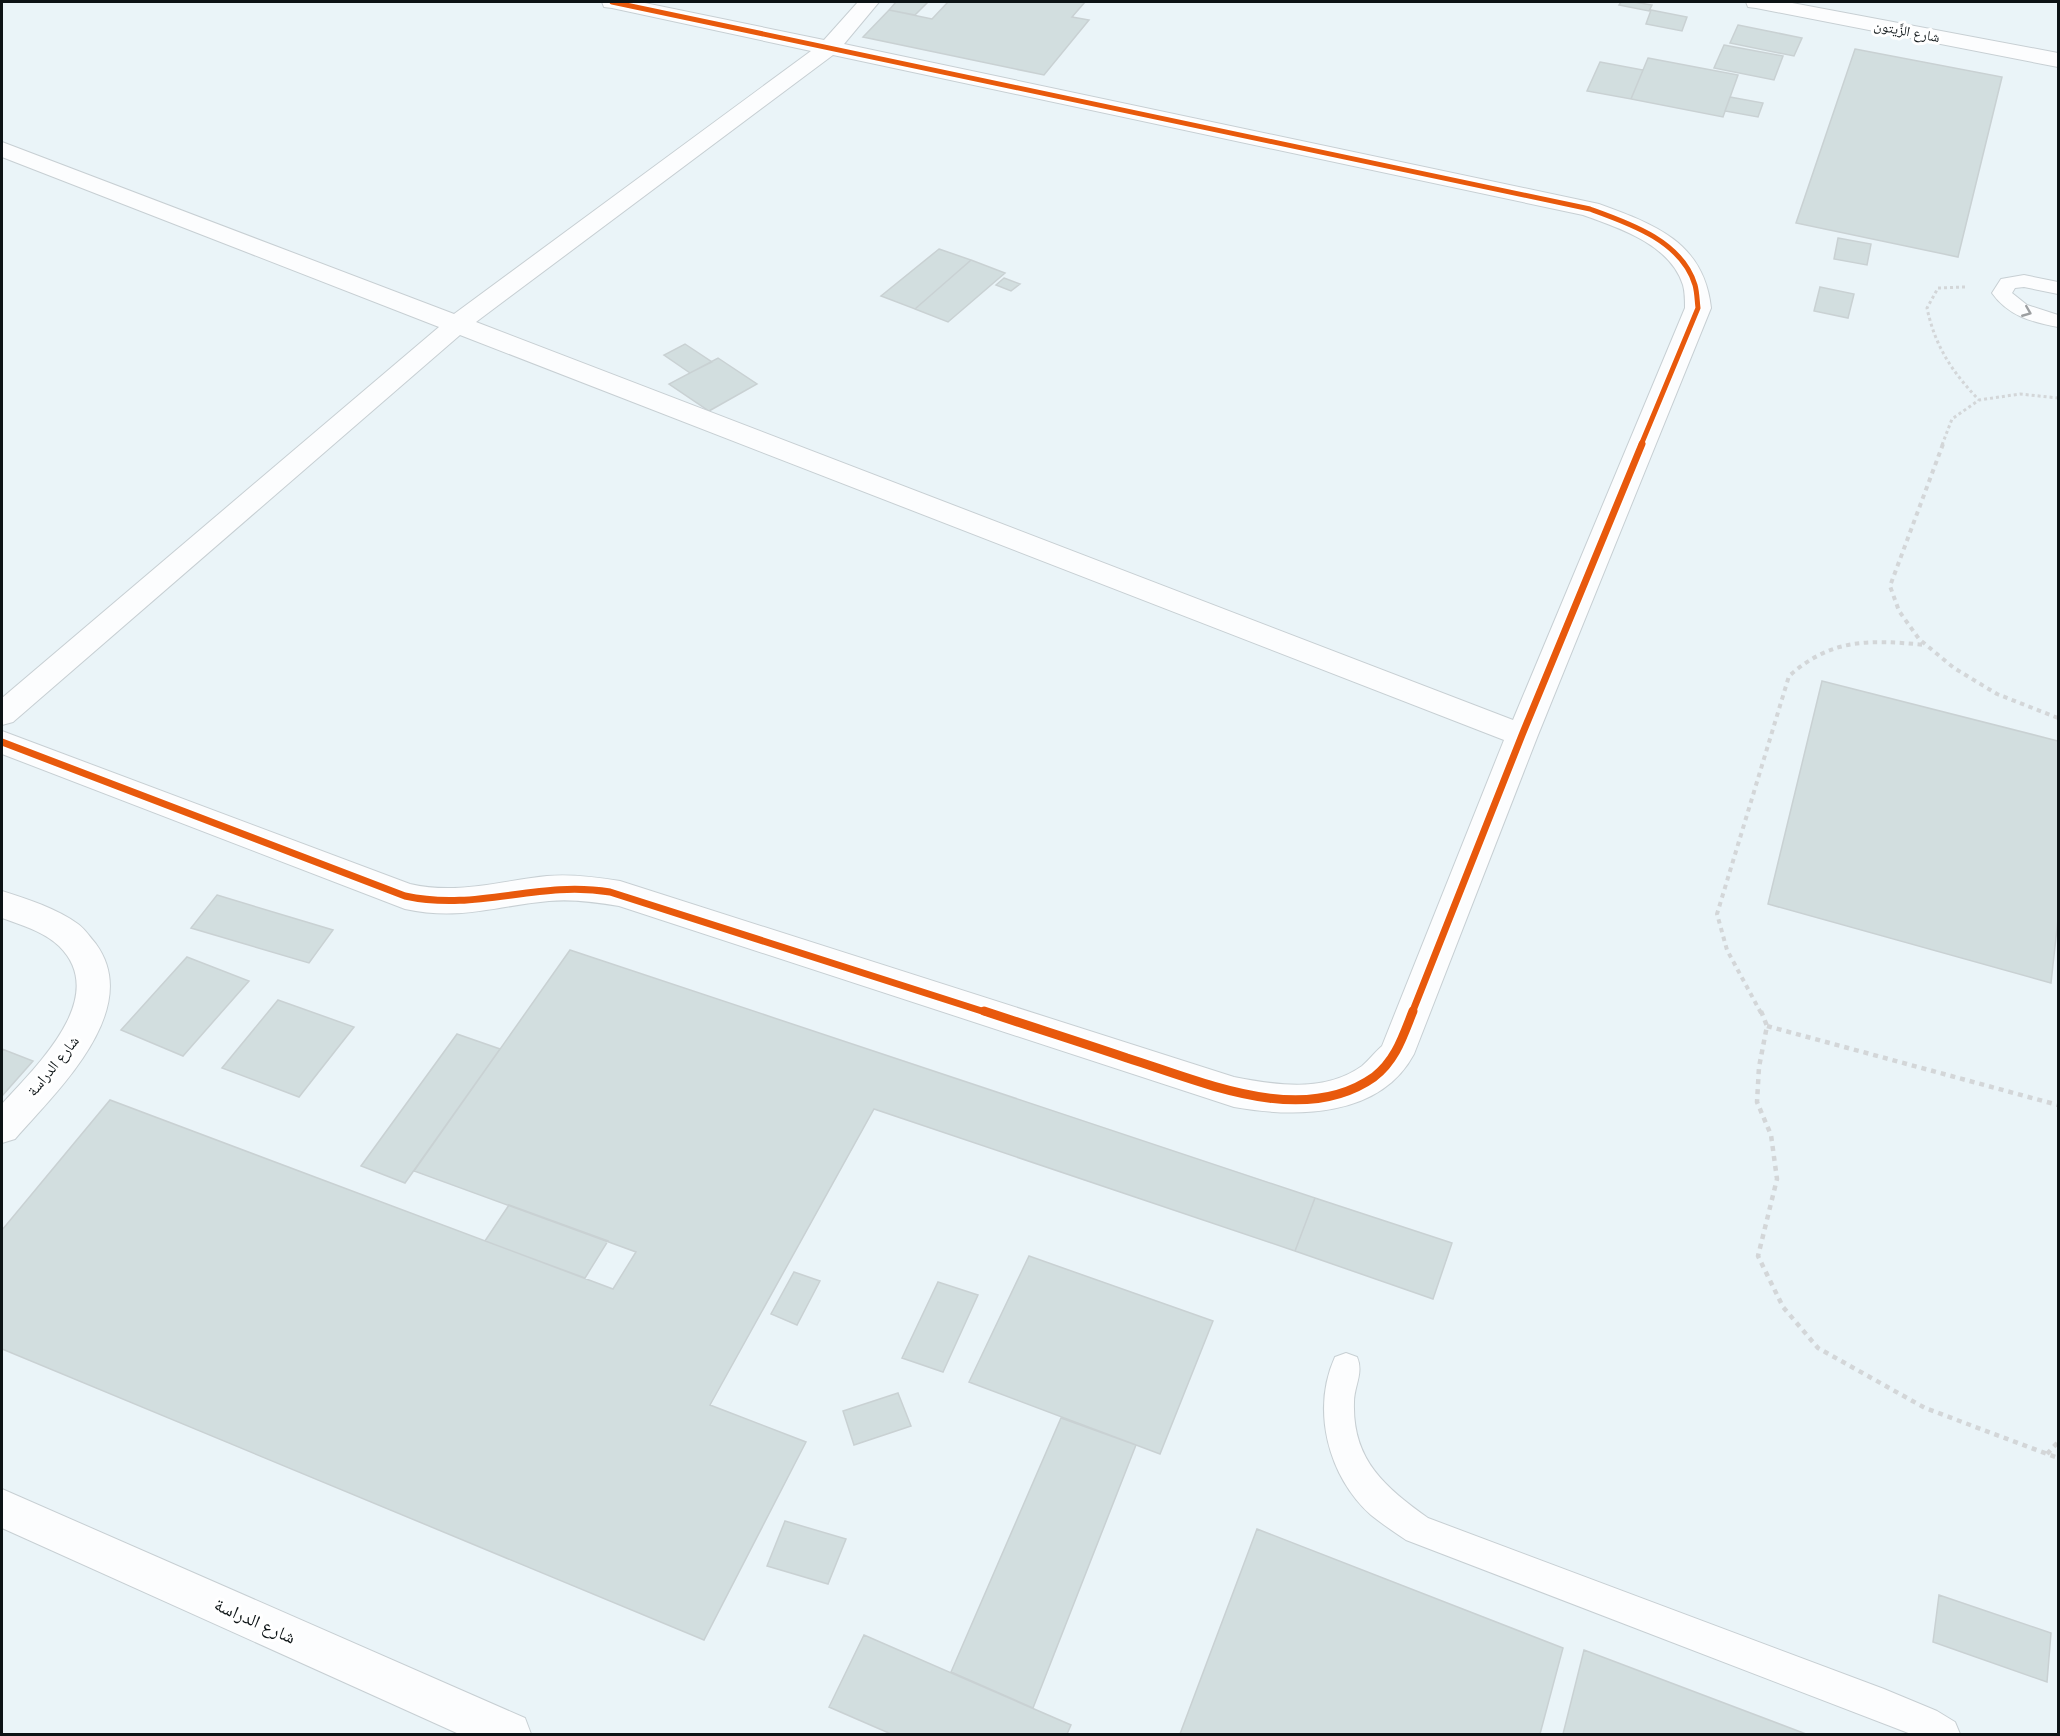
<svg xmlns="http://www.w3.org/2000/svg" width="2060" height="1736" viewBox="0 0 2060 1736" font-family="'Noto Sans','Noto Naskh Arabic',sans-serif">
<style>
.building{fill:#d2dedf;stroke:#c9d1d3;stroke-width:1.5}
.lines{fill:none;stroke-linecap:round;stroke-linejoin:round}
.service-casing{stroke:#c7cfd3;stroke-width:2}
.minor-casing{stroke:#c7cfd3;stroke-width:2}
.path-far2{stroke:#d3d6d8;stroke-width:3;stroke-dasharray:3 3;stroke-linecap:butt}
.path-far1{stroke:#d3d6d8;stroke-width:4;stroke-dasharray:4.5 4.5;stroke-linecap:butt}
.path{stroke:#d3d6d8;stroke-width:4.5;stroke-dasharray:5 5;stroke-linecap:butt}
.service{fill:#fcfdfe;fill-rule:evenodd}
.minor{fill:#fcfdfe;fill-rule:evenodd}
.cycleway-far2-casing{stroke:#fff;stroke-width:8}
.cycleway-far1-casing{stroke:#fff;stroke-width:10}
.cycleway-casing{stroke:#fff;stroke-width:13}
.cycleway-far2{stroke:#e8590c;stroke-width:5}
.cycleway-far1{stroke:#e8590c;stroke-width:7}
.cycleway{stroke:#e8590c;stroke-width:9}
.oneway{stroke:#9c9fa1}
.labels{text-anchor:middle;stroke-width:6;stroke-linejoin:round;paint-order:stroke}
.far-street-label{font-size:14px;fill:#0c1315;stroke:#fff}
.street-label{font-size:15px;fill:#0c1315;stroke:#fff}
.near-street-label{font-size:18px;fill:#0c1315;stroke:#fff}
</style>
<rect width="100%" height="100%" fill="#eaf4f8"/>
<path class="building" d="M 896,2 L 928,2 L 915,15 L 889,10 Z
M 948,2 L 1085,2 L 1072,17 L 1089,20 L 1044,75 L 863,37 L 889,10 L 932,19 Z
M 1621,2 L 1634,2 L 1652,5 L 1649,11 L 1619,5 Z
M 1651,10 L 1687,17 L 1682,31 L 1646,24 Z
M 1738,25 L 1802,38 L 1794,56 L 1730,43 Z
M 1724,45 L 1783,56 L 1774,80 L 1714,68 Z
M 1855,49 L 2002,77 L 1958,257 L 1796,223 Z
M 1648,58 L 1738,75 L 1723,117 L 1631,99 Z
M 1600,62 L 1643,70 L 1631,99 L 1587,91 Z
M 1730,97 L 1763,103 L 1758,117 L 1725,111 Z
M 1838,238 L 1871,244 L 1867,265 L 1834,259 Z
M 939,249 L 971,260 L 915,309 L 881,296 Z
M 971,260 L 1005,273 L 948,322 L 915,309 Z
M 1004,278 L 1020,284 L 1011,291 L 996,285 Z
M 1820,287 L 1854,294 L 1848,318 L 1814,311 Z
M 685,344 L 712,362 L 690,373 L 664,355 Z
M 718,358 L 757,384 L 709,411 L 669,384 Z
M 1822,681 L 2058,741 L 2058,919 L 2051,983 L 1768,904 Z
M 217,895 L 333,930 L 309,963 L 191,928 Z
M 570,950 L 1315,1198 L 1295,1251 L 874,1109 L 710,1405 L 806,1442 L 704,1640 L 2,1349 L 2,1230 L 110,1100 L 613,1289 L 636,1252 L 414,1171 Z
M 187,957 L 249,981 L 183,1056 L 121,1030 Z
M 278,1000 L 354,1027 L 299,1097 L 222,1068 Z
M 457,1034 L 500,1049 L 405,1183 L 361,1166 Z
M 2,1049 L 33,1061 L 2,1096 Z
M 1315,1198 L 1452,1243 L 1433,1299 L 1295,1251 Z
M 509,1205 L 608,1241 L 585,1278 L 485,1241 Z
M 1029,1256 L 1213,1321 L 1160,1454 L 969,1382 Z
M 794,1272 L 820,1281 L 797,1325 L 771,1314 Z
M 938,1282 L 978,1295 L 943,1372 L 902,1358 Z
M 898,1393 L 911,1426 L 854,1445 L 843,1411 Z
M 1061,1418 L 1136,1445 L 1033,1708 L 951,1672 Z
M 785,1521 L 846,1539 L 828,1584 L 767,1566 Z
M 1257,1529 L 1563,1648 L 1540,1734 L 1180,1734 Z
M 1939,1595 L 2051,1633 L 2047,1682 L 1933,1642 Z
M 864,1635 L 1071,1725 L 1067,1734 L 891,1734 L 829,1707 Z
M 1584,1650 L 1806,1734 L 1563,1734 Z"/>
<g class="lines">
<g class="service-casing">
<path id="service" d="M 2024,275 L 2058,282 L 2058,294 L 2024,287 L 2015,288 L 2012,293 L 2027,305 L 2058,315 L 2058,327 C 2032,322 2008,316 1992,293 L 2001,279 Z
M 1346,1353 L 1357,1357 C 1364,1373 1354,1386 1354,1402 C 1352,1460 1385,1487 1428,1518 L 1884,1689 L 1937,1711 L 1955,1722 L 1960,1734 L 1911,1734 L 1406,1540 C 1394,1532 1382,1524 1371,1515 C 1328,1476 1311,1410 1335,1357 Z"/>
</g>
<g class="minor-casing">
<path id="minor" d="M 602,2 L 640,2 L 824,40 L 858,2 L 879,2 L 844,44 L 1599,204 C 1654,224 1704,242 1711,308 L 1538,735 L 1414,1054 C 1380,1118 1295,1118 1234,1107 L 619,906 C 596,902 572,899 549,901 C 495,906 460,921 405,909 L 2,754 L 2,731 L 410,884 C 457,895 500,881 547,876 C 571,874 596,877 620,881 L 1234,1077 C 1275,1085 1325,1093 1362,1066 C 1369,1060 1375,1052 1382,1046 L 1504,740 L 460,335 L 13,722 L 2,725 L 2,698 L 439,327 L 2,157 L 2,142 L 454,314 L 811,51 L 612,8 L 604,7 ZM 833,55 L 1583,215 C 1619,228 1670,244 1683,285 C 1685,292 1685,300 1685,308 L 1513,720 L 476,322 Z
M 1746,2 L 1787,2 L 2058,53 L 2058,67 L 1756,8 L 1748,7 Z
M 2,891 C 27,899 56,908 78,924 C 85,929 90,937 96,944 C 144,1010 56,1092 15,1139 L 2,1143 L 2,1104 C 35,1067 111,997 59,946 C 43,931 21,925 2,918 Z
M 2,1489 L 525,1718 L 531,1734 L 459,1734 L 2,1528 Z"/>
</g>
<path class="path-far2" d="M 1965,287 L 1938,288 L 1927,308 C 1935,346 1952,372 1979,400
M 1942,445 L 1952,419 L 1979,400 L 2020,394 L 2058,398"/>
<path class="path-far1" d="M 1943,444 L 1890,586 L 1899,611 L 1919,639 L 1954,668 L 1997,694 L 2058,718
M 1761,1013 L 1727,950 L 1717,914 L 1789,676 C 1833,637 1871,640 1926,645"/>
<path class="path" d="M 1761,1011 L 1767,1026 L 1759,1067 L 1757,1102 L 1771,1135 L 1777,1179 L 1758,1256 L 1783,1307 L 1818,1348 L 1925,1408 L 2058,1458
M 1767,1026 L 2058,1105
M 2047,1454 L 2058,1442"/>
<use href="#service" class="service"/>
<use href="#minor" class="minor"/>
<g class="cycleway-far2-casing">
<path id="cycleway-far2" d="M 612,2 L 1590,209 C 1629,223 1682,241 1695,285 C 1697,292 1697,300 1698,308 L 1641,445"/>
</g>
<g class="cycleway-far1-casing">
<path id="cycleway-far1" d="M 2,742 L 405,896 C 478,912 537,880 610,892 L 988,1013
M 1412,1013 L 1522,735 L 1642,444"/>
</g>
<g class="cycleway-casing">
<path id="cycleway" d="M 984,1011 C 1032,1027 1080,1042 1127,1058 C 1201,1081 1302,1128 1374,1077 C 1396,1060 1403,1036 1413,1011"/>
</g>
<use href="#cycleway-far2" class="cycleway-far2"/>
<use href="#cycleway-far1" class="cycleway-far1"/>
<use href="#cycleway" class="cycleway"/>
</g>
<defs><path id="oneway-chevron" d="M-2-3.5L2.5 0L-2 3.5" fill="none" stroke-width="1.6" stroke-linecap="round" stroke-linejoin="round" transform="scale(1.5)"/></defs>
<use class="oneway" href="#oneway-chevron" transform="translate(2027 312) rotate(22)"/>
<g class="labels">
<g class="far-street-label">
<text transform="translate(1907 31) rotate(11)" y="5">شارع الزَّيتون</text>
</g>
<g class="street-label">
<text transform="translate(53 1066) rotate(-51)" y="5">شارع الدراسة</text>
</g>
<g class="near-street-label">
<text transform="translate(255 1621) rotate(24)" y="6">شارع الدراسة</text>
</g>
</g>
<rect width="2060" height="1736" fill="none" stroke="#0c1315" stroke-width="6"/>
</svg>
